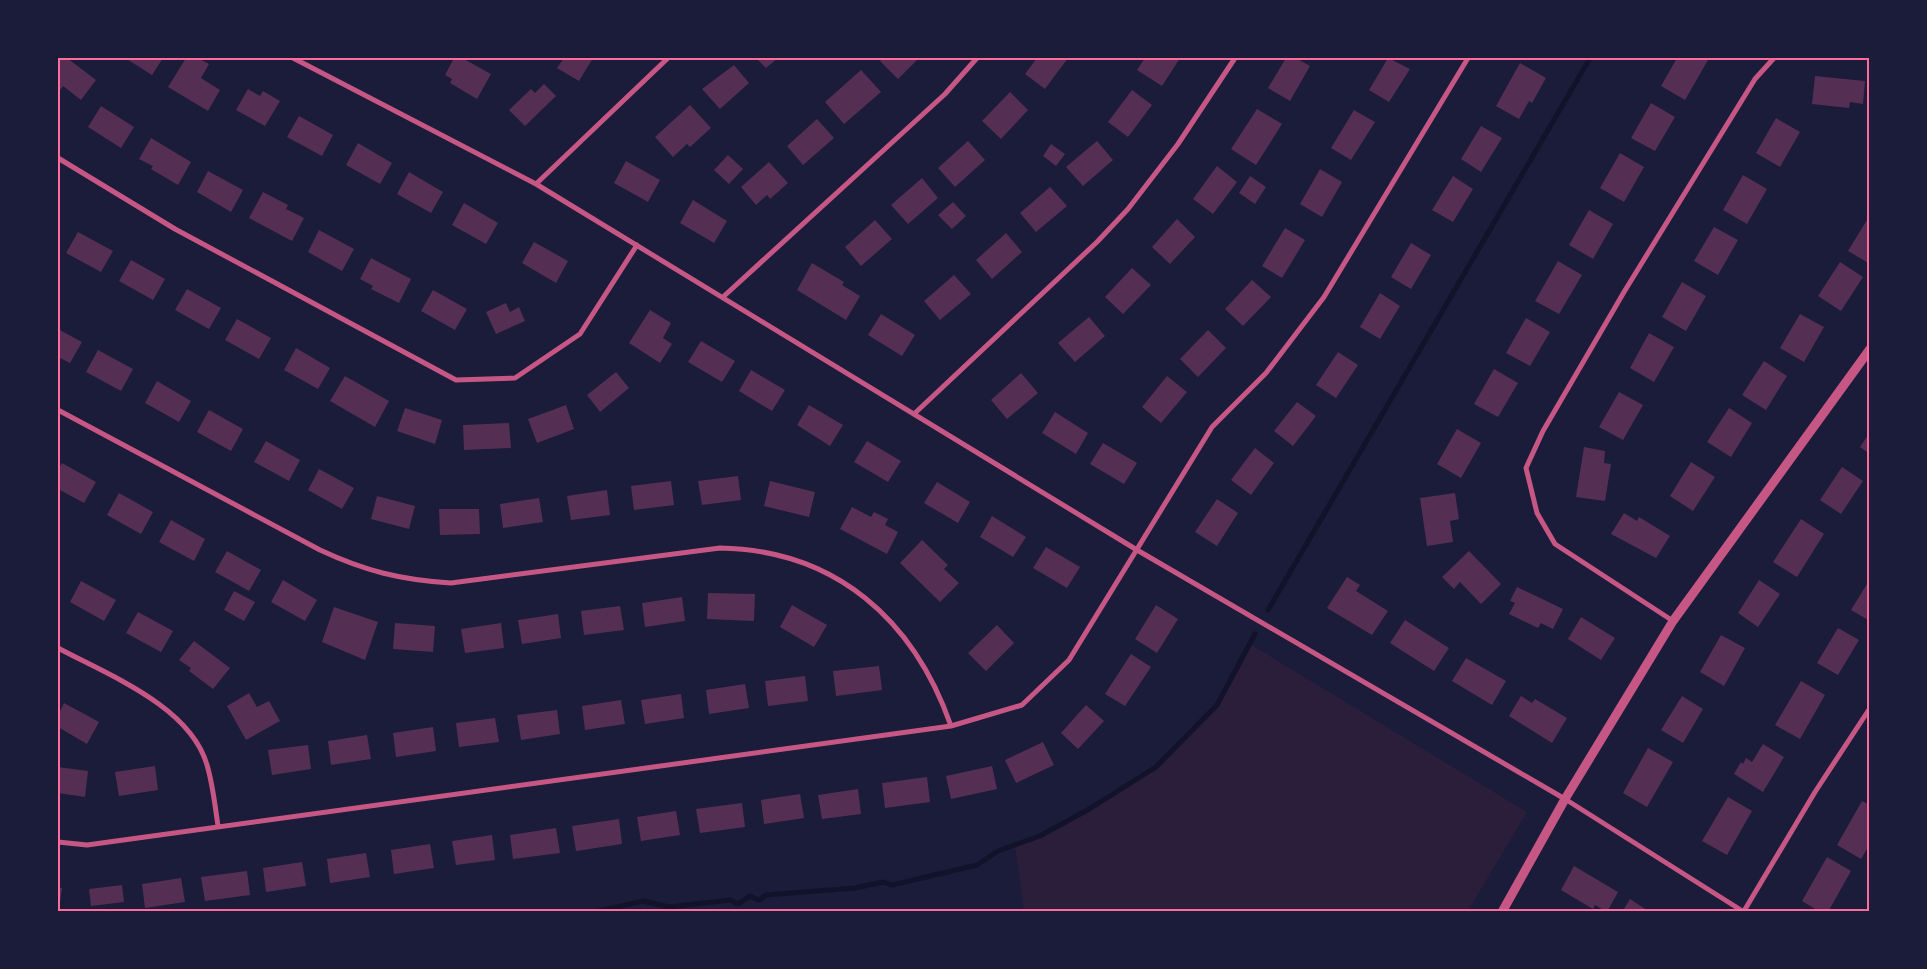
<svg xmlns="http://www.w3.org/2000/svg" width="1927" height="969" viewBox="0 0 1927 969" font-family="'IBM Plex Sans',sans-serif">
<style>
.green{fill:#2a1e3b}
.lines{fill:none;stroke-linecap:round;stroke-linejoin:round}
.stream{stroke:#12122b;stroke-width:5}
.building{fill:#542f53}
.minor{stroke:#c65784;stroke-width:5}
.tertiary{stroke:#c65784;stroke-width:9}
.neatline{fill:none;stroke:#ff6b9d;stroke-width:2}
</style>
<rect width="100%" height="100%" fill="#1b1b3a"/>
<path class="green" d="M 1250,644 L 1527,812 L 1468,911 L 1024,911 L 1015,845 L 1040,836 L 1091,808 L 1156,767 L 1217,705 Z"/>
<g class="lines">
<path class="stream" d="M 1268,610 L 1590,58
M 595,912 L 643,901 L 669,907 L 730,900 L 738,904 L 750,896 L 759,900 L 766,895 L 855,888 L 883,882 L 892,885 L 977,865 L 998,851 L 1040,836 L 1091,808 L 1156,767 L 1217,705 L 1255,634"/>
</g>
<path class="building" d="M 58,58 L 67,58 L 96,80 L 81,100 L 63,86 L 58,93 Z
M 125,58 L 163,58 L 152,75 Z
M 186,58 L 198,58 L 209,64 L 201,78 L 220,90 L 208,111 L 168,87 Z
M 454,58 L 462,58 L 491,74 L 477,99 L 450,83 L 452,79 L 445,75 Z
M 564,58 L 593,58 L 579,81 L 557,68 Z
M 756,58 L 778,58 L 766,68 Z
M 884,58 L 919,58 L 898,79 L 880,61 Z
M 1037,58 L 1068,58 L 1045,89 L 1025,74 Z
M 1145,58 L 1180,58 L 1162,86 L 1137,70 Z
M 1286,58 L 1296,58 L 1310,66 L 1290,101 L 1268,88 Z
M 1388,58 L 1410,69 L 1389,102 L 1369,90 Z
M 1677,58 L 1705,58 L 1708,60 L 1685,100 L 1661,86 Z
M 1520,63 L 1546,78 L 1532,103 L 1529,101 L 1519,119 L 1496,106 Z
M 734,65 L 749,83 L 720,109 L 702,89 Z
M 861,70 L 881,92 L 844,124 L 825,102 Z
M 1815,76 L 1865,81 L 1863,104 L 1850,102 L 1849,108 L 1812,104 Z
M 544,84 L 556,96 L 525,126 L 509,110 L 531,89 L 535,93 Z
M 248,89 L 260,96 L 263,91 L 280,101 L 265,126 L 236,110 Z
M 1132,90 L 1152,105 L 1128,137 L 1108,122 Z
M 1010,92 L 1028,110 L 1001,139 L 982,121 Z
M 1651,103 L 1675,117 L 1655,151 L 1631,138 Z
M 690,105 L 711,128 L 690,147 L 687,144 L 673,157 L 655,137 Z
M 101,106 L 134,127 L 121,148 L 88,127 Z
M 1257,109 L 1282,124 L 1256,165 L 1231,149 Z
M 1354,110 L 1375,122 L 1351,160 L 1331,148 Z
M 299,116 L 333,135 L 322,156 L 287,137 Z
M 1776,118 L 1800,132 L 1780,167 L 1756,153 Z
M 817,119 L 834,138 L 803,165 L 787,146 Z
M 1481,126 L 1502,138 L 1481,172 L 1461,159 Z
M 151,138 L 191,162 L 178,185 L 151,169 L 153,166 L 139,159 Z
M 968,141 L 985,160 L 955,187 L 938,168 Z
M 1097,141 L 1113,160 L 1083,186 L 1066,167 Z
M 358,143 L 392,163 L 380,184 L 346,165 Z
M 1051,144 L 1065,154 L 1056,166 L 1043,156 Z
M 1620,153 L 1644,167 L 1624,202 L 1600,188 Z
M 728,155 L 743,169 L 729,184 L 714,170 Z
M 626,161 L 660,180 L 648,202 L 614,183 Z
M 769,162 L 788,183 L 770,199 L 767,195 L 756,205 L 741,187 Z
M 1217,166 L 1237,182 L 1213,214 L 1193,199 Z
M 1320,169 L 1342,182 L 1322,217 L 1300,204 Z
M 208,171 L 243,190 L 231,212 L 197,192 Z
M 409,172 L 443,192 L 431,213 L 397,194 Z
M 1743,175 L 1767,189 L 1747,224 L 1723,210 Z
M 1250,176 L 1266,187 L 1255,204 L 1239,193 Z
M 1453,176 L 1473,189 L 1453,222 L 1432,210 Z
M 922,178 L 938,198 L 908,224 L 891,205 Z
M 1050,187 L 1067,206 L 1036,232 L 1020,213 Z
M 263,192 L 288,205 L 286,209 L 304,218 L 292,241 L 249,218 Z
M 693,200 L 727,221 L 714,243 L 680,223 Z
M 953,202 L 966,216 L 952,229 L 938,215 Z
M 464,203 L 498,223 L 486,244 L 452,225 Z
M 1589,210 L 1613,224 L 1593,259 L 1569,245 Z
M 1870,215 L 1870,264 L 1848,251 Z
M 1177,219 L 1195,237 L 1170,264 L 1152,247 Z
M 875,220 L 892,239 L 861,266 L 845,247 Z
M 1714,227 L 1738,240 L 1718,275 L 1694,261 Z
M 1285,228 L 1305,240 L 1282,278 L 1262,266 Z
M 319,230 L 354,249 L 342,271 L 308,252 Z
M 78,232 L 113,251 L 101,272 L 66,253 Z
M 1006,233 L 1022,252 L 992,279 L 976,260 Z
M 534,242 L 568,261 L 556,283 L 522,263 Z
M 1411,243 L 1431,255 L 1411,289 L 1391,277 Z
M 371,258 L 411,279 L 399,303 L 371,289 L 373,286 L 360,279 Z
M 131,260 L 165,279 L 153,300 L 119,281 Z
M 1558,261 L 1582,275 L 1559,314 L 1535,301 Z
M 1840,262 L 1863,277 L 1841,311 L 1818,296 Z
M 812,263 L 844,282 L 842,285 L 860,296 L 846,320 L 797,290 Z
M 1132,268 L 1151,285 L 1123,314 L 1105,297 Z
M 954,275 L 971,294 L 940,320 L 924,301 Z
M 1252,280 L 1271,297 L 1243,326 L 1225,309 Z
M 1682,282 L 1706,296 L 1686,331 L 1662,317 Z
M 187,289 L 221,308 L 209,329 L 175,310 Z
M 433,290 L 467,309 L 455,330 L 421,311 Z
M 1380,293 L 1400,306 L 1380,339 L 1360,327 Z
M 506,303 L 510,312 L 519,307 L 525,321 L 496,334 L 486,312 Z
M 650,310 L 671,323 L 663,338 L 672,344 L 660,363 L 629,343 Z
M 881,314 L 915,335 L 902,356 L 868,335 Z
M 1800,314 L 1824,327 L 1804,362 L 1780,348 Z
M 1089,317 L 1105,336 L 1075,362 L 1058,343 Z
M 1526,318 L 1550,332 L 1530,366 L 1506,353 Z
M 237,319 L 271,338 L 259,359 L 225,340 Z
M 58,329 L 82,342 L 70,363 L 58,357 Z
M 1208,330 L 1226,348 L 1198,377 L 1180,359 Z
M 1649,333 L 1674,347 L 1654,382 L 1630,368 Z
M 701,341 L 735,361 L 722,382 L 688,362 Z
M 296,348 L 330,368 L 318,389 L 284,370 Z
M 98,350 L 133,369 L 121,391 L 86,372 Z
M 1338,352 L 1358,365 L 1336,398 L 1316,385 Z
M 1764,361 L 1787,376 L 1766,410 L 1742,395 Z
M 1494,369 L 1518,383 L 1498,417 L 1474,404 Z
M 751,370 L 785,390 L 772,411 L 739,391 Z
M 616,372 L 629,388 L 600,412 L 587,395 Z
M 1021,373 L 1038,393 L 1007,419 L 991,400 Z
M 345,376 L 389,401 L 375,427 L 330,401 Z
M 1167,376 L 1187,392 L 1161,423 L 1142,407 Z
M 157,381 L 191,401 L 179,422 L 145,403 Z
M 1619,392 L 1643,405 L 1623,440 L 1599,427 Z
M 1297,402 L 1316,416 L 1293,446 L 1274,431 Z
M 566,405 L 574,429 L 537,443 L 528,419 Z
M 809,405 L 843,425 L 830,446 L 797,425 Z
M 405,408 L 442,420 L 435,444 L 397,431 Z
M 1729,408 L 1752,423 L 1731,457 L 1707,442 Z
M 209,410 L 243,429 L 231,451 L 197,432 Z
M 1055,412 L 1088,433 L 1076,454 L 1042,433 Z
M 509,423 L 511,448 L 464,450 L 463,425 Z
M 1457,429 L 1481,443 L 1461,478 L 1437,464 Z
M 1870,432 L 1870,454 L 1860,447 Z
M 266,441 L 300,460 L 289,481 L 254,462 Z
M 867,441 L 901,461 L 888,482 L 854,462 Z
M 1103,443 L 1137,463 L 1124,484 L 1090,464 Z
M 1584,447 L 1605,451 L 1604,463 L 1611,464 L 1605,501 L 1576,497 Z
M 1255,448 L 1274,463 L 1251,495 L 1231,480 Z
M 1691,462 L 1715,477 L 1693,511 L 1670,496 Z
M 62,463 L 96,482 L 84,503 L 58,489 L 58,470 Z
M 1842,467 L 1863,481 L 1841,514 L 1820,500 Z
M 319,469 L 354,488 L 342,509 L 308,490 Z
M 738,476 L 741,500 L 702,505 L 698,481 Z
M 671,481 L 674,505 L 634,510 L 631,486 Z
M 770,481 L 815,492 L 809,517 L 764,506 Z
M 937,482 L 970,502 L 958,523 L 924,503 Z
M 607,490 L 610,515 L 571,520 L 567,496 Z
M 119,493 L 153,512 L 141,534 L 107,515 Z
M 1455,493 L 1459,519 L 1450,521 L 1453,542 L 1427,546 L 1420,498 Z
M 377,496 L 415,506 L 409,529 L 371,519 Z
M 539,498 L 543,522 L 503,528 L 500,504 Z
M 1217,499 L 1238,513 L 1217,546 L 1195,532 Z
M 852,507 L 871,517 L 874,512 L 888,519 L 885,525 L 898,532 L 887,554 L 840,529 Z
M 439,509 L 479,509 L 480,534 L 440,535 Z
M 1624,513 L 1637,521 L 1639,517 L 1670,536 L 1656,558 L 1611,534 Z
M 992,516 L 1026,537 L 1013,557 L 980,537 Z
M 1801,519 L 1824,534 L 1797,577 L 1773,562 Z
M 171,520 L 205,539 L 194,561 L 159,542 Z
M 922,540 L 948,565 L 944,569 L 959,583 L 940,602 L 900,563 Z
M 1046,547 L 1080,567 L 1067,588 L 1033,568 Z
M 227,551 L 261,570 L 249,591 L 215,572 Z
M 1469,551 L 1501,584 L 1481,604 L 1460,582 L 1454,589 L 1442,577 Z
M 1347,577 L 1360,585 L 1356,591 L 1388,611 L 1372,635 L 1327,608 Z
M 1870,579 L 1870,621 L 1851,610 Z
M 283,580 L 317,600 L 305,621 L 271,602 Z
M 1759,580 L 1780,594 L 1758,627 L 1738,613 Z
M 81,581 L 116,600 L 104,621 L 70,602 Z
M 1517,587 L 1563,609 L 1553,629 L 1541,623 L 1538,628 L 1509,614 L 1515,603 L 1510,601 Z
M 234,591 L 255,602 L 244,621 L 224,610 Z
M 708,593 L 755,594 L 754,621 L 707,619 Z
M 682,597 L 685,621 L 645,627 L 642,603 Z
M 792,605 L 827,625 L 814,647 L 780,627 Z
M 1156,605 L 1178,619 L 1157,653 L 1135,639 Z
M 620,606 L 624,630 L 584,635 L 581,611 Z
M 334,607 L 378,622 L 365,660 L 322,642 Z
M 138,612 L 173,631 L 161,652 L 126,633 Z
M 558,614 L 561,638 L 522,644 L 518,620 Z
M 1581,617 L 1615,638 L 1601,660 L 1568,639 Z
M 1405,620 L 1449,648 L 1434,671 L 1390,643 Z
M 395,623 L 435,626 L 433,652 L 393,649 Z
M 501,623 L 504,648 L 465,653 L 461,629 Z
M 997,625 L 1014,643 L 986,671 L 968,653 Z
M 1838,628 L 1859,640 L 1838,675 L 1817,663 Z
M 1721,635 L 1745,648 L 1724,686 L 1700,672 Z
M 194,641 L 230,668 L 213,689 L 189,671 L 191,668 L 179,660 Z
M 1131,654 L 1151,667 L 1125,706 L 1105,694 Z
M 1466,658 L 1506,681 L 1492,705 L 1452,681 Z
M 879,666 L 882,690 L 836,696 L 833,671 Z
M 805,676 L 808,701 L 768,706 L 765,681 Z
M 1801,681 L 1825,695 L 1800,739 L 1775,725 Z
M 745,684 L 749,708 L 709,714 L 706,690 Z
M 249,693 L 257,707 L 269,701 L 280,721 L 246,740 L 227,706 Z
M 681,694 L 684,718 L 645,724 L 641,700 Z
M 1521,696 L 1532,703 L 1535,699 L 1567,718 L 1552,743 L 1509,716 Z
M 1682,696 L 1703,709 L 1683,743 L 1661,730 Z
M 621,700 L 625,724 L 585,730 L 582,706 Z
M 64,703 L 99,722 L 87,744 L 58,727 L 58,715 Z
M 1086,705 L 1104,721 L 1078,749 L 1061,733 Z
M 557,710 L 560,734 L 521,740 L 517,715 Z
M 495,718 L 499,742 L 459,747 L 456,723 Z
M 433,727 L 436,751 L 396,757 L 393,733 Z
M 367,735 L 371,759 L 331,765 L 328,741 Z
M 1043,742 L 1054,765 L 1016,783 L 1005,760 Z
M 1763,744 L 1784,757 L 1763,792 L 1734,774 L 1741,762 L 1743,764 L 1746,758 L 1752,762 Z
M 308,745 L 311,769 L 272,775 L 268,750 Z
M 1648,748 L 1673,762 L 1647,807 L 1623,793 Z
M 155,766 L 158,790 L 119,796 L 115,772 Z
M 992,766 L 997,789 L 951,799 L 946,776 Z
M 58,767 L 88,771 L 85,797 L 58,793 Z
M 927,777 L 930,802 L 885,808 L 882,783 Z
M 858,789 L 861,814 L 822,819 L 818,795 Z
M 800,794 L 804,818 L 764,824 L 761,800 Z
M 1728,797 L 1752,811 L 1727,855 L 1702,841 Z
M 1862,801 L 1870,805 L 1870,844 L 1861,859 L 1837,845 Z
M 742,803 L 745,827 L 700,833 L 696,809 Z
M 676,811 L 680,835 L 641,841 L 637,817 Z
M 619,819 L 622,844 L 576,851 L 572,826 Z
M 556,828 L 560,853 L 513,859 L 510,835 Z
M 492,835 L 495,860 L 456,865 L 452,841 Z
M 430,844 L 434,868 L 394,874 L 391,850 Z
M 366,853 L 370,877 L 330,883 L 327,859 Z
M 1827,857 L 1851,871 L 1828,912 L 1820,912 L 1802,901 Z
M 302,862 L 306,886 L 266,892 L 263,868 Z
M 1574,866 L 1618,892 L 1607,912 L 1595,905 L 1593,909 L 1561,890 Z
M 247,871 L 250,895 L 205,901 L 201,877 Z
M 181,878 L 185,902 L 145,908 L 142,884 Z
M 122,885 L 124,902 L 91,906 L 89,889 Z
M 58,887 L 62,888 L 59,910 L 58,910 Z
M 1630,899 L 1650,912 L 1622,912 Z"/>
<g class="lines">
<path class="minor" d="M 293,58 L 536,184 L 1137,550 L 1565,799 L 1744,912
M 58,158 L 175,229 L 456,380 L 515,378 L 580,334 L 637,245
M 536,184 L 668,58
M 723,297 L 945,94 L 977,58
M 58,410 L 320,550 C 365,571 401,580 451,583 L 720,548 C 836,550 914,620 951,726
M 914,414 L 1097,242 L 1128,209 L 1178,144 L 1235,58
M 1673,621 L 1555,544 L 1537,513 L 1526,468 L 1543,431 L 1624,292 L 1755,79 L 1774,58
M 58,648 C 108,675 190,706 207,765 C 213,785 215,806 218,826
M 58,842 L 87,845 L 951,726 L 1022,705 L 1069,660 L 1212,427 L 1266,373 L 1324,297 L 1468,58
M 1744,911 L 1815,792 L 1870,708"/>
<path class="tertiary" d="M 1502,912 L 1565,799 L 1673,621 L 1870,349"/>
</g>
<rect width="1927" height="969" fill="none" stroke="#1b1b3a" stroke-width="118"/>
<rect x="59" y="59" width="1809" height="851" class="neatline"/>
</svg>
